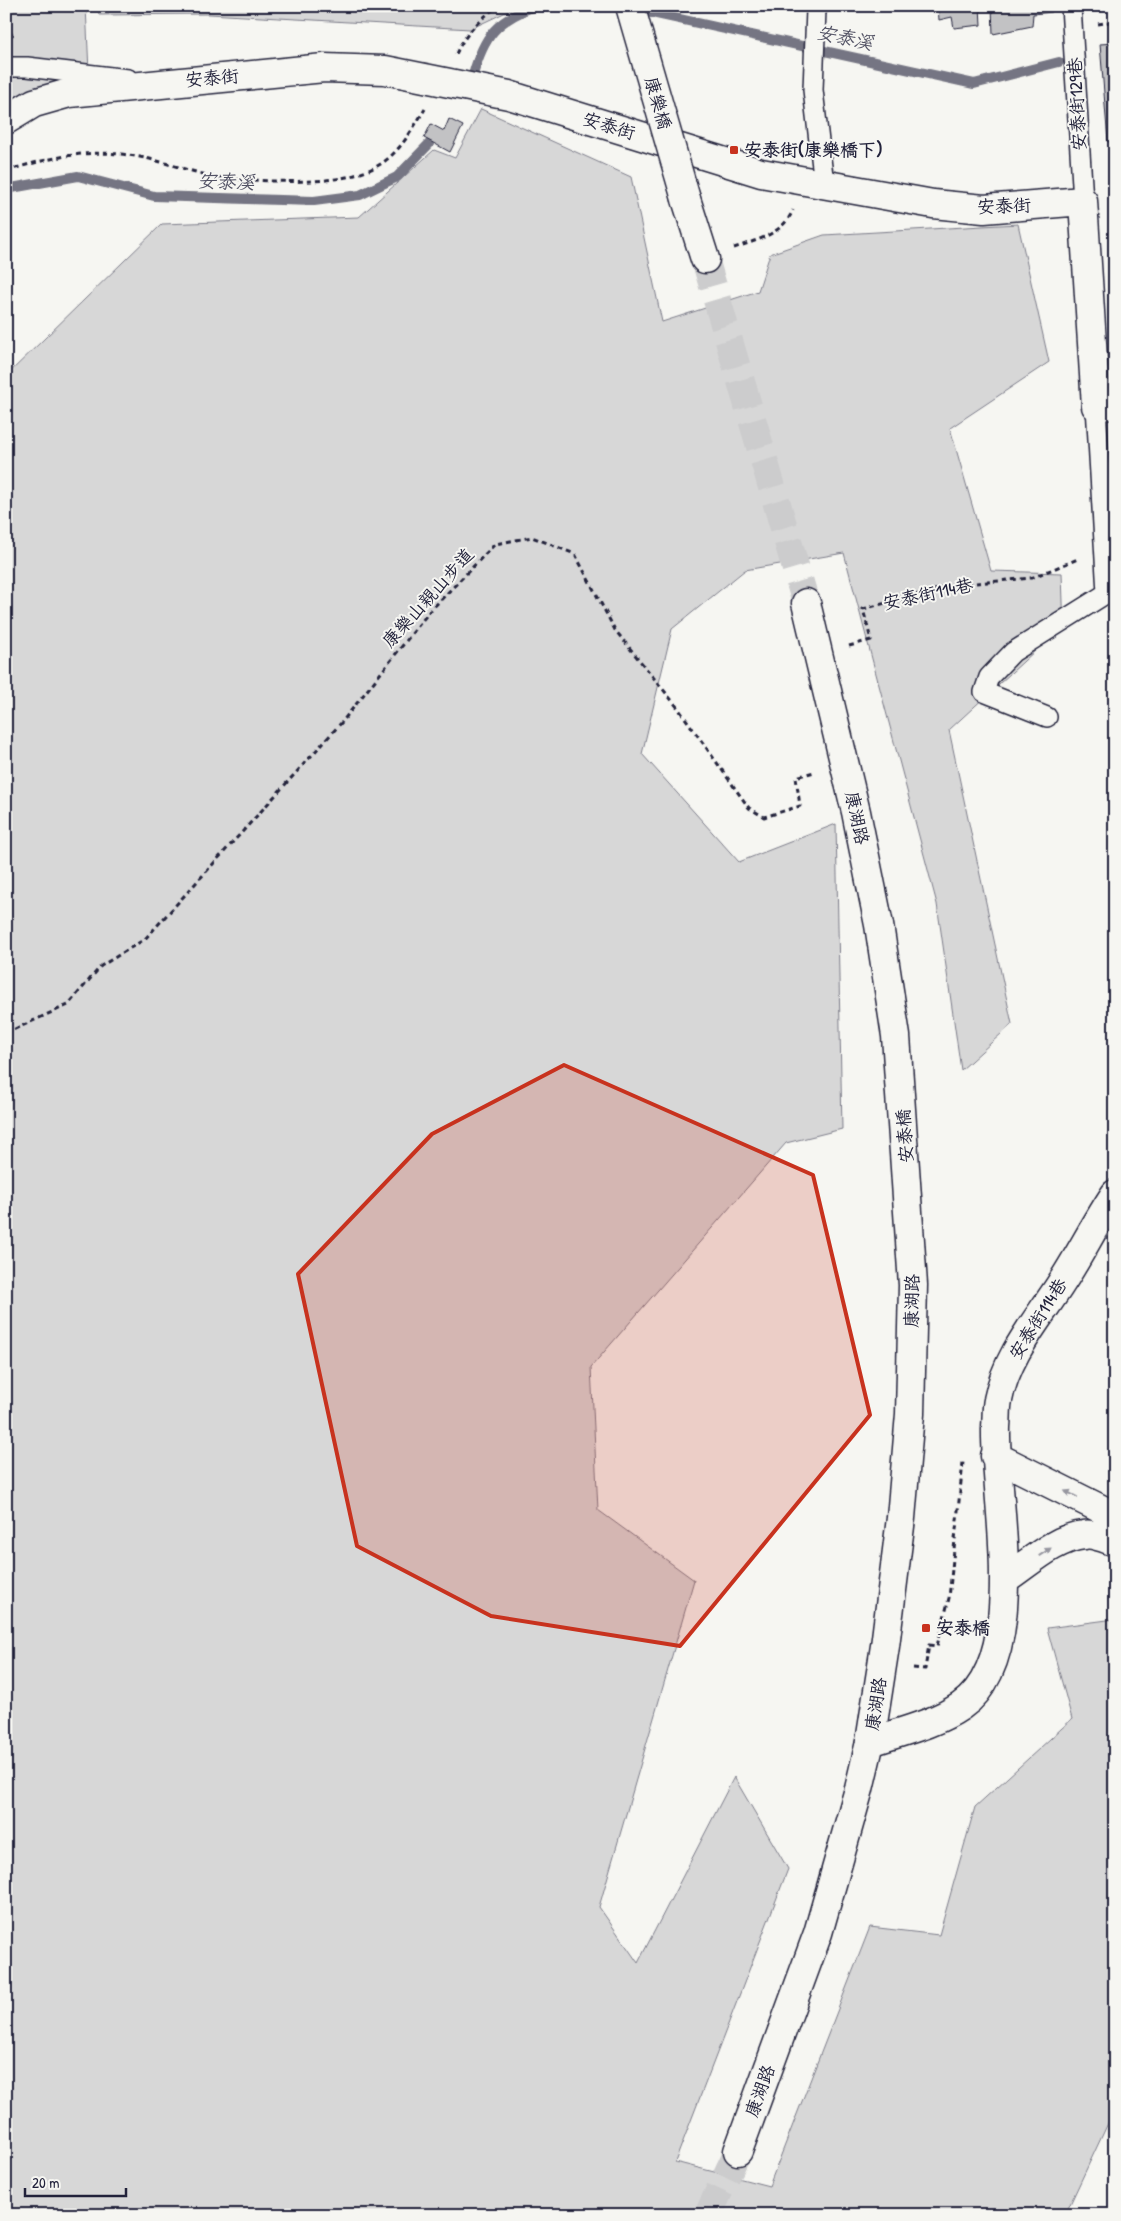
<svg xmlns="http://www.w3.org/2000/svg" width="1121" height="2221" viewBox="0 0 1121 2221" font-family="'Patrick Hand','LXGW WenKai TC',sans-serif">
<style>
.green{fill:#d7d7d7;stroke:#7c7c89}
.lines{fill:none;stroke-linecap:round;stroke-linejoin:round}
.stream{stroke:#757583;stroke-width:10}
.building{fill:#c2c2c4;stroke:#22223b}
.tertiary-tunnel{stroke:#cccccd;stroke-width:28;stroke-dasharray:28 14;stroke-linecap:butt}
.service-casing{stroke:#22223b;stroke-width:22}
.minor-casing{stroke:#22223b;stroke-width:31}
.tertiary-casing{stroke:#22223b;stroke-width:31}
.path{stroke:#22223b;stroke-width:3;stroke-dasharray:5 4;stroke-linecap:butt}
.service{stroke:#f6f6f2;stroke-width:19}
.minor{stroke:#f6f6f2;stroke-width:28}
.tertiary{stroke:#f6f6f2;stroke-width:28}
.tertiary-bridge-casing{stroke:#22223b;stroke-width:31;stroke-linecap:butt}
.tertiary-bridge{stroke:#f6f6f2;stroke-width:28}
.oneway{fill:#9797a0}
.marked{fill:#c8321e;fill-opacity:0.2;stroke:#c8321e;stroke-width:4;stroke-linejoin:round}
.poi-dot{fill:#c8321e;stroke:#f6f6f2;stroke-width:2}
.labels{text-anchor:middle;stroke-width:4;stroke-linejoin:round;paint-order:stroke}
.street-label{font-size:18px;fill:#22223b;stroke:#f6f6f2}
.poi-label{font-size:18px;font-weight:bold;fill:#22223b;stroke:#f6f6f2;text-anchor:start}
.water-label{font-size:19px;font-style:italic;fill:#535365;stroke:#f6f6f2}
</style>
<rect width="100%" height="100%" fill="#f6f6f2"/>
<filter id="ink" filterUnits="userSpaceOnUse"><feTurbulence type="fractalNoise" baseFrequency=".02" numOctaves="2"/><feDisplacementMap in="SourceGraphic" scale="10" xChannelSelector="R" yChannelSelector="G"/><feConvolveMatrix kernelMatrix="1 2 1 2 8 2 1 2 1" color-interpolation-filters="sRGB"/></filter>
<g filter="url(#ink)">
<path class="green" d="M 6,6 L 86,6 L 90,94 L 6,118 Z
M 98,6 L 519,6 L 470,29 L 209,14 L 99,15 Z
M 481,109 L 631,177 L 662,322 L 758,291 L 770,254 L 824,235 L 1018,224 L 1049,362 L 950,428 L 991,571 L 1062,573 L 1064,631 L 1049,638 L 949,730 L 1012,1024 L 961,1070 L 937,904 L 844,553 L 745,570 L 672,629 L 642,754 L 739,862 L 836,824 L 842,1129 L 786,1143 L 591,1367 L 598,1510 L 694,1580 L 599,1907 L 638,1963 L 734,1777 L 788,1869 L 675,2162 L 769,2186 L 870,1927 L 939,1935 L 975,1807 L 1072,1719 L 1047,1628 L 1115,1619 L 1115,2103 L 1110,2119 L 1065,2215 L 6,2215 L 6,376 L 162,224 L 359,217 L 434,150 L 455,158 Z"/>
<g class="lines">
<path class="stream" d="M 634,9 L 974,84 L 1059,62
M 473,75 C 484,36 496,21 534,6
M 6,189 L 78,176 L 154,196 L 314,201 L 360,195 L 397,177 L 429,144"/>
</g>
<path class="building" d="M 938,6 L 980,6 L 981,25 L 954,28 L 952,17 L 939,20 Z
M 992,6 L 1052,6 L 1052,12 L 1033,14 L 1032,26 L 993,34 Z
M 1115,43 L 1115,142 L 1108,142 L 1100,44 Z
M 449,119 L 463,126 L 450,152 L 424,138 L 431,124 L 444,131 Z"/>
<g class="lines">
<path class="tertiary-tunnel" d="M 705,259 L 806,603
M 708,2215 L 738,2151"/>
<g class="service-casing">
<path id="service" d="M 819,6 L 816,9 L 813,90 L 824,184
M 1071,6 L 1083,201
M 6,67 L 27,67 L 128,79
M 1047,717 L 984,692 L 989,677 L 1013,652 L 1107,593 L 1096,406"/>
</g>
<g class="minor-casing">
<path id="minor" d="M 6,120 L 34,103 L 69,93 L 324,68 L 385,70 L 509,95 L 761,173 L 933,204 L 984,209 L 1083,201 L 1096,406 L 1115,405
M 995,1456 L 1115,1516
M 1005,1579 C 1028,1564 1055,1538 1084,1535 C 1093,1533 1106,1539 1115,1542
M 870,1742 C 900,1732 935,1724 961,1706 C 1031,1658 994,1500 996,1427 C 997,1418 996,1409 998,1400 C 1007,1354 1038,1320 1062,1282 C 1081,1253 1096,1222 1115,1194"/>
</g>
<g class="tertiary-casing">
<path id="tertiary" d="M 686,199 L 705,259
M 738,2151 L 818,1933 L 859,1789 L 870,1742 L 885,1646 L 901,1518 L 910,1414 L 913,1285 L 896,1036 L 879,925 L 856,812 L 806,603"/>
</g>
<path class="path" d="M 6,24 L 14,39
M 1098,24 L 1111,22 L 1115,20
M 456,54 C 464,35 482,17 498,6
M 6,171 C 55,156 95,147 145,158 C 173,164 199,175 227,179 C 274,180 354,191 391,156 C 405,143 415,125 425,109
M 734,248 C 757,240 783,234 793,210
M 849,646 L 871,640 L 863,609 L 954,585 L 1031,578 L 1078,559
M 6,1033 L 68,1005 L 101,966 L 145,939 L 342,722 L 429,612 L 495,544 L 532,537 L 575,554 L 615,630 L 678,708 L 749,808 L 764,817 L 800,806 L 796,777 L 814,772
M 913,1668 L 925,1669 L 929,1645 L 937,1646 L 949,1598 L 963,1462"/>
<use href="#service" class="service"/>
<use href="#minor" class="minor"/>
<use href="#tertiary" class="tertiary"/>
<g class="tertiary-bridge-casing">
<path id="tertiary-bridge" d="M 630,6 L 686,199"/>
</g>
<use href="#tertiary-bridge" class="tertiary-bridge"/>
</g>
<defs><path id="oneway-solid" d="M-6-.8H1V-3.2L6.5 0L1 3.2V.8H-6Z" transform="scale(1.25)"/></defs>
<g class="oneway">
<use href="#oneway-solid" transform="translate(1071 1494) rotate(-154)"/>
<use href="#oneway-solid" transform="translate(1045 1552) rotate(-33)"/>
</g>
</g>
<path class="marked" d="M 564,1065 L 813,1175 L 870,1415 L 680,1646 L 491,1616 L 357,1546 L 298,1274 L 432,1134 Z"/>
<g class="poi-dot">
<rect x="729" y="145" width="10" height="10" rx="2.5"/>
<rect x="921" y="1623" width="10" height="10" rx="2.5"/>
</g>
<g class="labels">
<g class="street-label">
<text transform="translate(212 78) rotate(-5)" y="6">安泰街</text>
<text transform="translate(658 103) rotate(74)" y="6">康樂橋</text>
<text transform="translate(1077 104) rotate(-93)" y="6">安泰街129巷</text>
<text transform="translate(609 126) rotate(17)" y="6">安泰街</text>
<text transform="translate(1004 206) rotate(-2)" y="6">安泰街</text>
<text transform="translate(928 594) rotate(-12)" y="6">安泰街114巷</text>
<text transform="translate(428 598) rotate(-48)" y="6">康樂山親山步道</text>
<text transform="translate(857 818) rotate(78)" y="6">康湖路</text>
<text transform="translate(905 1136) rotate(-94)" y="6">安泰橋</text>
<text transform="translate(912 1301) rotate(-89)" y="6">康湖路</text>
<text transform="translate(1038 1319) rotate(-58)" y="6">安泰街114巷</text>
<text transform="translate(876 1704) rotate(-81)" y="6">康湖路</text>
<text transform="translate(760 2091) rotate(-70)" y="6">康湖路</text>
</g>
<g class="poi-label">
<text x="744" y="156">安泰街(康樂橋下)</text>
<text x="936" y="1634">安泰橋</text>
</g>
<g class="water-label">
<text transform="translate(845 37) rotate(12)" y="7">安泰溪</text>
<text transform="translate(226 181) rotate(2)" y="7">安泰溪</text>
</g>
</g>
<rect width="1121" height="2221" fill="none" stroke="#f6f6f2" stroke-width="25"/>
<rect x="12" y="12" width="1096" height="2196" fill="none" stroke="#22223b" stroke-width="2" filter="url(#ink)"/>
<path d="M25 2188v8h101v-8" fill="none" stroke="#22223b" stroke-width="2.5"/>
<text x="32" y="2188" font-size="15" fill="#22223b" stroke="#f6f6f2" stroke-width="4" paint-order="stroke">20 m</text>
</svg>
